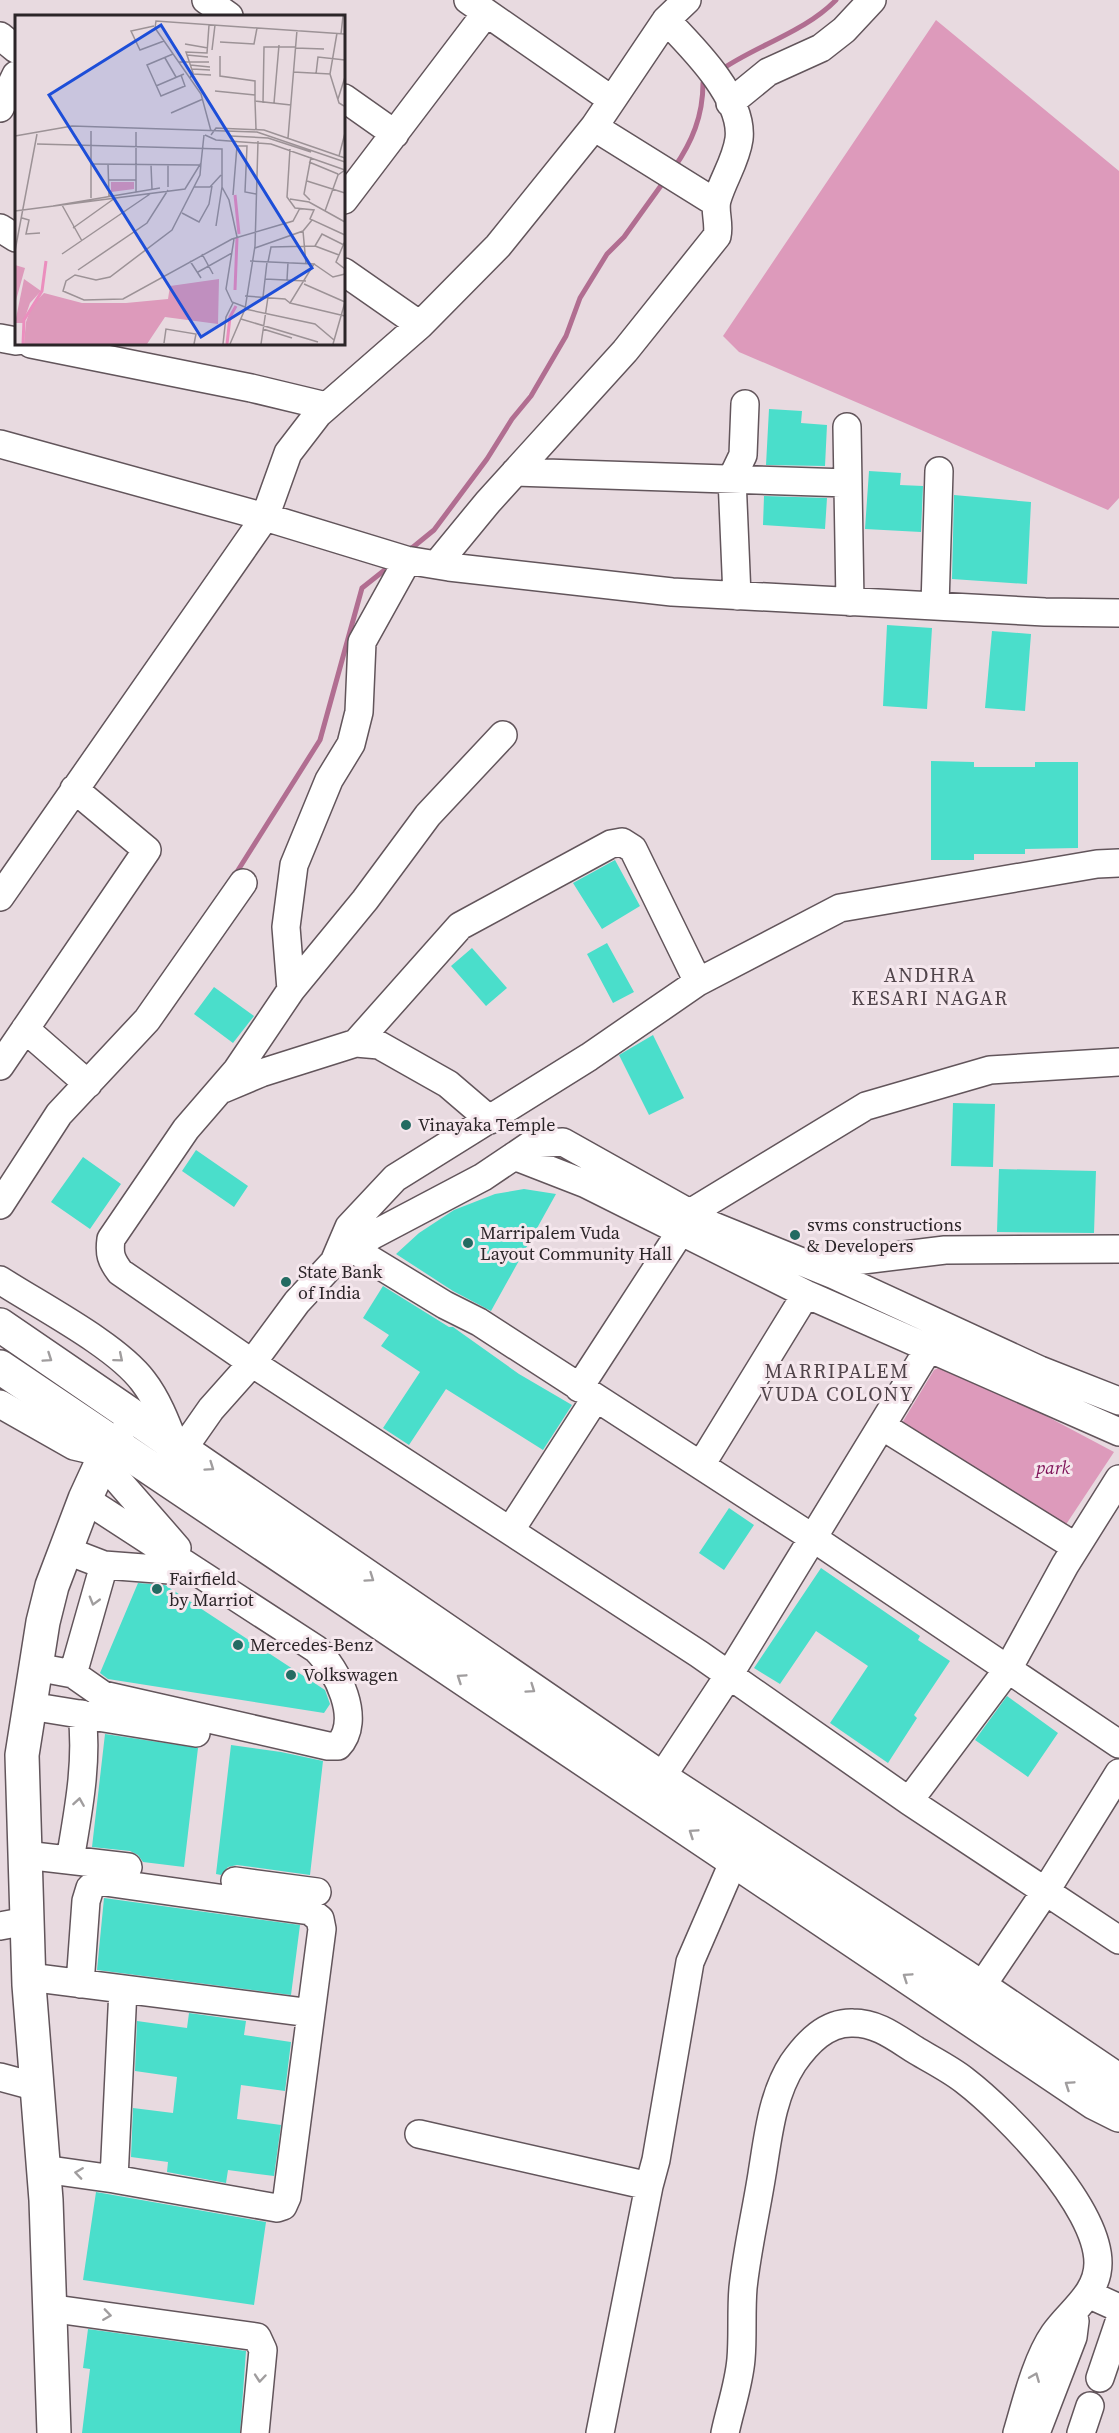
<svg xmlns="http://www.w3.org/2000/svg" width="1119" height="2433" viewBox="0 0 1119 2433" font-family="'Source Serif 4',serif">
<style>
.green{fill:#dd9abb}
.lines{fill:none;stroke-linecap:round;stroke-linejoin:round}
.stream{stroke:#b16e91;stroke-width:5}
.building{fill:#4adecb}
.minor-casing{stroke:#62555b;stroke-width:30}
.major-casing{stroke:#62555b;stroke-width:36}
.minor{stroke:#fff;stroke-width:27}
.major{stroke:#fff;stroke-width:33}
.oneway{stroke:#a09d9e}
.poi-dot{fill:#236b62;stroke:#f5e7ed;stroke-width:2}
.labels{text-anchor:middle;stroke-width:6;stroke-linejoin:round;paint-order:stroke}
.poi-label{font-size:18px;fill:#2b2528;stroke:#f5e7ed;text-anchor:start}
.park-label{font-size:18px;font-style:italic;fill:#7d0e55;stroke:#f5e7ed}
.neighbourhood-label{font-size:20px;letter-spacing:1.5px;fill:#50444a;stroke:#f5e7ed}
.inset-river{fill:none;stroke:#eb8ebe;stroke-width:3}
.inset-road{fill:none;stroke:#9c9296;stroke-width:1.5}
.view{fill:#1d4ed8;fill-opacity:0.15;stroke:#1d4ed8;stroke-width:3}
.inset-edge{fill:none;stroke:#2b2528;stroke-width:3}
</style>
<rect width="100%" height="100%" fill="#e8dae0"/>
<path class="green" d="M 936,20 L 1119,171 L 1119,498 L 1108,510 L 739,352 L 723,336 Z
M 942,1366 L 986,1384 L 1114,1452 L 1065,1526 L 902,1423 L 934,1370 Z"/>
<g class="lines">
<path class="stream" d="M 721,70 C 757,45 805,32 836,0
M 674,168 C 692,142 703,116 703,83 L 708,79
M 407,552 L 434,530 L 487,459 L 512,419 L 531,396 L 566,336 L 580,298 L 607,254 L 624,237 L 665,180
M 235,875 L 320,740 L 362,588 L 391,565"/>
</g>
<path class="building" d="M 769,409 L 802,411 L 801,423 L 827,425 L 825,466 L 766,465 Z
M 869,471 L 901,473 L 900,485 L 923,486 L 921,532 L 865,529 Z
M 954,495 L 1031,502 L 1027,584 L 952,579 Z
M 764,496 L 827,498 L 825,529 L 763,525 Z
M 887,625 L 932,628 L 927,709 L 883,706 Z
M 992,631 L 1031,634 L 1025,711 L 985,708 Z
M 931,761 L 974,762 L 974,767 L 1035,767 L 1035,762 L 1078,762 L 1078,848 L 1025,849 L 1025,854 L 974,854 L 974,860 L 931,860 Z
M 615,860 L 640,906 L 602,929 L 573,883 Z
M 607,943 L 634,992 L 613,1003 L 587,954 Z
M 472,948 L 507,988 L 486,1006 L 451,966 Z
M 214,987 L 254,1016 L 233,1043 L 194,1014 Z
M 653,1035 L 684,1098 L 649,1115 L 619,1055 Z
M 953,1103 L 995,1104 L 993,1167 L 951,1166 Z
M 196,1150 L 248,1186 L 234,1207 L 182,1171 Z
M 83,1157 L 121,1184 L 90,1229 L 51,1202 Z
M 999,1169 L 1096,1171 L 1094,1233 L 997,1232 Z
M 524,1189 L 556,1194 L 491,1311 L 453,1291 L 396,1254 L 419,1233 L 454,1210 L 495,1194 Z
M 383,1286 L 449,1327 L 453,1327 L 519,1374 L 572,1405 L 543,1450 L 446,1389 L 409,1445 L 383,1428 L 420,1372 L 381,1346 L 389,1335 L 363,1318 Z
M 729,1508 L 754,1525 L 724,1570 L 699,1553 Z
M 821,1568 L 920,1636 L 918,1640 L 950,1661 L 914,1715 L 917,1718 L 888,1763 L 830,1723 L 868,1666 L 816,1631 L 780,1684 L 754,1668 Z
M 138,1583 L 165,1585 L 325,1690 L 330,1704 L 324,1713 L 108,1679 L 100,1673 Z
M 1007,1696 L 1058,1733 L 1028,1777 L 975,1740 Z
M 105,1734 L 198,1748 L 184,1867 L 143,1862 L 138,1855 L 130,1851 L 92,1847 Z
M 231,1745 L 281,1752 L 323,1761 L 310,1875 L 237,1865 L 228,1867 L 221,1875 L 216,1874 Z
M 104,1898 L 300,1925 L 291,1995 L 97,1970 Z
M 189,2013 L 246,2021 L 244,2035 L 291,2042 L 285,2091 L 241,2085 L 237,2119 L 281,2125 L 274,2176 L 228,2170 L 226,2183 L 167,2172 L 168,2162 L 131,2157 L 133,2108 L 173,2113 L 177,2077 L 135,2071 L 137,2021 L 187,2028 Z
M 96,2192 L 266,2222 L 254,2305 L 83,2280 Z
M 88,2329 L 246,2351 L 240,2433 L 82,2433 L 90,2369 L 83,2368 Z"/>
<g class="lines">
<g class="minor-casing">
<path id="minor" d="M 206,0 L 229,16
M 468,0 L 612,100
M 0,36 L 16,49
M 344,98 L 395,134
M 730,103 L 768,72 L 821,48 L 844,30 L 872,0
M 0,108 L 16,75
M 594,127 L 716,203
M 344,200 L 486,13
M 0,228 L 16,238
M 344,272 L 420,325
M 0,338 L 16,341
M 31,344 L 251,388 L 326,406
M 847,427 L 850,602
M 0,444 L 265,517 L 406,560 L 449,567 L 672,592 L 1045,612 L 1119,613
M 515,472 L 848,483
M 407,561 L 362,642 L 359,712 L 351,744 L 329,780 L 294,865 L 286,927 L 291,990 L 237,1070 L 186,1129 L 111,1239 C 109,1254 111,1260 120,1272 L 252,1363 L 699,1654 L 909,1801 L 1119,1940
M 437,564 L 488,502 L 625,351 L 717,236 C 720,224 714,211 717,200 C 723,179 736,161 739,139 C 744,98 692,47 666,20
M 737,596 L 732,478 L 743,455 L 745,404
M 935,606 L 939,471
M 0,897 L 265,517 L 288,453 L 318,414 L 420,325 L 498,246 L 594,127 L 666,20 L 687,0
M 291,990 L 365,900 L 428,815 L 503,735
M 25,1029 L 88,1084
M 356,1043 L 460,926 L 611,844 L 622,842 L 633,849 L 698,982
M 0,1066 L 147,850 L 74,789
M 223,1089 L 261,1073 L 356,1043 L 379,1045 L 448,1084 L 490,1120
M 514,1156 L 586,1184 L 806,1294 L 1119,1432
M 0,1205 L 59,1114 L 147,1020 L 243,883
M 690,1213 L 866,1106 L 990,1070 L 1119,1062
M 353,1249 L 445,1305 L 479,1322 L 813,1538 L 1119,1744
M 334,1262 L 349,1227 L 395,1178 L 589,1057 L 698,982 L 840,908 L 1097,864 L 1119,863
M 814,1266 L 945,1250 L 1119,1249
M 0,1280 C 40,1306 116,1345 143,1381 C 157,1399 166,1422 174,1443
M 579,1388 L 681,1231
M 0,1404 L 74,1446 L 87,1449 L 114,1445 L 120,1435
M 882,1426 L 1076,1547
M 183,1449 L 211,1409 L 252,1363 L 297,1302 L 334,1262 L 373,1235 L 483,1177 L 532,1144 L 563,1142 L 711,1225 L 834,1275 L 1040,1370 L 1119,1401
M 102,1462 L 177,1548
M 701,1465 L 806,1294
M 510,1531 L 595,1399
M 65,1550 L 104,1565 L 73,1674
M 104,1565 L 196,1572
M 36,1667 L 73,1674 L 103,1695 L 328,1746 L 338,1746 C 363,1720 337,1669 316,1649 L 85,1499
M 30,1706 L 196,1733
M 661,1778 L 729,1675 L 937,1335
M 909,1801 L 1008,1669 L 1065,1565 L 1119,1479
M 25,1855 L 128,1867
M 70,1860 C 78,1812 88,1763 82,1714
M 235,1881 L 317,1892
M 0,1926 L 27,1921
M 29,1977 L 311,2013
M 981,1987 L 1045,1892 L 1119,1773
M 0,2077 L 37,2087
M 419,2134 L 649,2186
M 43,2169 L 114,2179 L 277,2208 L 283,2206 L 287,2197 L 322,1929 L 320,1919 L 310,1911 L 98,1881 L 90,1888 L 86,1901 L 80,1984
M 114,2179 L 123,1989
M 1088,2294 L 1119,2308
M 48,2308 L 257,2337 L 263,2350 L 255,2433
M 1100,2378 L 1119,2322
M 600,2433 L 649,2186 L 656,2160 L 690,1962 L 742,1842
M 725,2433 C 730,2409 739,2384 741,2359 C 743,2336 741,2312 743,2288 C 747,2250 756,2212 762,2174 C 768,2137 772,2095 793,2063 C 807,2043 826,2022 853,2023 C 878,2023 896,2038 917,2051 C 932,2060 950,2069 964,2080 C 1007,2113 1098,2206 1098,2263 C 1098,2294 1070,2311 1054,2334 C 1036,2360 1026,2403 1017,2433
M 1036,2433 L 1073,2337 L 1075,2321
M 1081,2433 L 1090,2406"/>
</g>
<g class="major-casing">
<path id="major" d="M 0,1325 L 661,1778 L 964,1976 L 1119,2081
M 0,1367 L 1095,2103 L 1119,2115
M 54,2433 L 46,2200 L 29,1985 L 22,1755 L 43,1622 L 52,1586 L 85,1499 L 102,1462 L 114,1445"/>
</g>
<use href="#minor" class="minor"/>
<use href="#major" class="major"/>
</g>
<defs><path id="oneway-chevron" d="M-2-3.5L2.5 0L-2 3.5" fill="none" stroke-width="1.6" stroke-linecap="round" stroke-linejoin="round" transform="scale(1.5)"/></defs>
<g class="oneway">
<use href="#oneway-chevron" transform="translate(48 1358) rotate(34)"/>
<use href="#oneway-chevron" transform="translate(119 1358) rotate(40)"/>
<use href="#oneway-chevron" transform="translate(210 1467) rotate(35)"/>
<use href="#oneway-chevron" transform="translate(370 1578) rotate(35)"/>
<use href="#oneway-chevron" transform="translate(94 1601) rotate(106)"/>
<use href="#oneway-chevron" transform="translate(461 1678) rotate(-146)"/>
<use href="#oneway-chevron" transform="translate(531 1689) rotate(35)"/>
<use href="#oneway-chevron" transform="translate(79 1802) rotate(-81)"/>
<use href="#oneway-chevron" transform="translate(693 1833) rotate(-146)"/>
<use href="#oneway-chevron" transform="translate(907 1977) rotate(-146)"/>
<use href="#oneway-chevron" transform="translate(1069 2085) rotate(-146)"/>
<use href="#oneway-chevron" transform="translate(79 2173) rotate(-172)"/>
<use href="#oneway-chevron" transform="translate(107 2315) rotate(8)"/>
<use href="#oneway-chevron" transform="translate(1035 2377) rotate(-68)"/>
<use href="#oneway-chevron" transform="translate(260 2378) rotate(95)"/>
</g>
<g class="poi-dot">
<circle cx="406" cy="1125" r="6"/>
<circle cx="795" cy="1235" r="6"/>
<circle cx="468" cy="1243" r="6"/>
<circle cx="286" cy="1282" r="6"/>
<circle cx="157" cy="1589" r="6"/>
<circle cx="238" cy="1645" r="6"/>
<circle cx="291" cy="1675" r="6"/>
</g>
<g class="labels">
<g class="poi-label">
<text x="418" y="1131">Vinayaka Temple</text>
<text x="807" y="1231">svms constructions<tspan x="807" dy="21">&amp; Developers</tspan></text>
<text x="480" y="1239">Marripalem Vuda<tspan x="480" dy="21">Layout Community Hall</tspan></text>
<text x="298" y="1278">State Bank<tspan x="298" dy="21">of India</tspan></text>
<text x="169" y="1585">Fairfield<tspan x="169" dy="21">by Marriot</tspan></text>
<text x="250" y="1651">Mercedes-Benz</text>
<text x="303" y="1681">Volkswagen</text>
</g>
<g class="park-label">
<text x="1053" y="1474">park</text>
</g>
<g class="neighbourhood-label">
<text x="930" y="982">ANDHRA<tspan x="930" dy="23">KESARI NAGAR</tspan></text>
<text x="837" y="1378">MARRIPALEM<tspan x="837" dy="23">VUDA COLONY</tspan></text>
</g>
</g>
<g transform="translate(15 15)">
<rect width="330" height="330" fill="#e8dae0"/>
<path d="M 96,167 L 119,167 L 119,174 L 96,177 ZM 0,250 L 10,253 L 0,289 ZM 204,264 L 203,309 L 150,302 L 132,329 L 9,329 L 11,307 L 17,290 L 29,278 L 67,288 L 111,288 L 153,284 L 155,271 Z" fill="#dd9abb"/>
<path d="M 9,264 L 26,276 L 15,288 L 8,308 L 0,308 Z" fill="#dd9abb"/>
<path class="inset-river" d="M 220,180 L 224,219M 220,275 L 222,223M 8,329 L 9,305 L 27,276 L 31,246M 212,329 L 215,302 L 221,291"/>
<path class="inset-road" d="M 139,11 L 116,16 L 125,35 L 149,26M 326,19 L 328,1M 205,27 L 239,29 L 242,13M 170,29 L 193,33M 280,33 L 309,34M 197,35 L 200,10M 158,39 L 132,50 L 146,81 L 170,71 L 166,60M 172,40 L 193,42M 205,41 L 205,61 L 240,66 L 240,86 L 276,90M 150,43 L 161,62M 164,47 L 194,47M 175,50 L 195,52M 177,54 L 195,55M 278,57 L 315,59 L 322,18M 178,59 L 196,60M 301,59 L 303,42 L 330,45M 315,59 L 324,88 L 329,91M 175,63 L 178,58 L 171,37 L 192,38 L 194,10M 141,71 L 169,59M 200,76 L 240,80M 323,84 L 330,62M 240,86 L 241,114M 248,88 L 249,32 L 281,32M 259,88 L 264,30M 156,98 L 188,84M 196,116 L 186,79 L 140,13 L 141,6 L 330,19M 121,117 L 121,177M 190,120 L 201,125 L 256,129 L 330,155M 196,120 L 201,113 L 249,115 L 330,143M 0,121 L 57,111 L 242,117 L 330,147M 215,121 L 253,123 L 296,137M 273,123 L 282,15M 22,129 L 207,134 L 207,172 L 214,185 L 222,222M 275,134 L 272,182 L 280,193 L 299,195 L 295,204 L 330,220M 324,141 L 330,118M 294,147 L 323,159M 186,148 L 185,160 L 157,215 L 95,262 L 81,265 L 60,260 L 51,266 L 48,276 L 69,285 L 108,284 L 217,224 L 278,206 L 285,193M 75,149 L 184,150M 93,149 L 94,181M 136,150 L 137,174M 94,165 L 121,165M 292,166 L 330,178M 153,172 L 153,150M 179,172 L 195,172 L 206,160M 218,180 L 222,131 L 232,131 L 230,177 L 241,179M 76,183 L 76,116M 275,184 L 294,187 L 330,207M 295,185 L 289,179 L 296,142M 47,190 L 67,226M 38,191 L 145,173M 0,196 L 170,174 L 186,148 L 189,120M 310,196 L 323,160 L 330,155M 167,198 L 184,207 L 194,189 L 197,171M 7,203 L 14,205 L 11,219 L 25,218M 201,211 L 207,172M 58,213 L 100,183M 288,216 L 291,249M 219,224 L 211,274 L 217,287 L 230,292M 330,226 L 321,247 L 330,254M 300,231 L 324,240M 240,233 L 288,216 L 297,205M 0,236 L 22,119M 47,239 L 135,179M 187,239 L 198,259M 175,246 L 186,263M 235,246 L 299,249 L 275,288 L 330,301M 253,247 L 256,232 L 300,231 L 307,219 L 329,230M 299,249 L 318,262 L 330,259M 63,255 L 132,208 L 153,175M 183,257 L 217,238M 250,264 L 291,266M 272,265 L 273,247M 289,269 L 330,287M 230,281 L 270,284 L 275,288M 248,282 L 252,247M 230,294 L 300,309 L 319,325M 226,304 L 303,327M 248,314 L 277,323M 149,328 L 151,314 L 181,319 L 179,329M 208,329 L 211,302 L 218,288M 215,329 L 230,294 L 240,231 L 243,126M 246,329 L 253,282M 318,329 L 330,287"/>
<path class="view" d="M 146,10 L 297,253 L 186,322 L 34,80 Z"/>
<rect width="330" height="330" class="inset-edge"/>
</g>
</svg>
